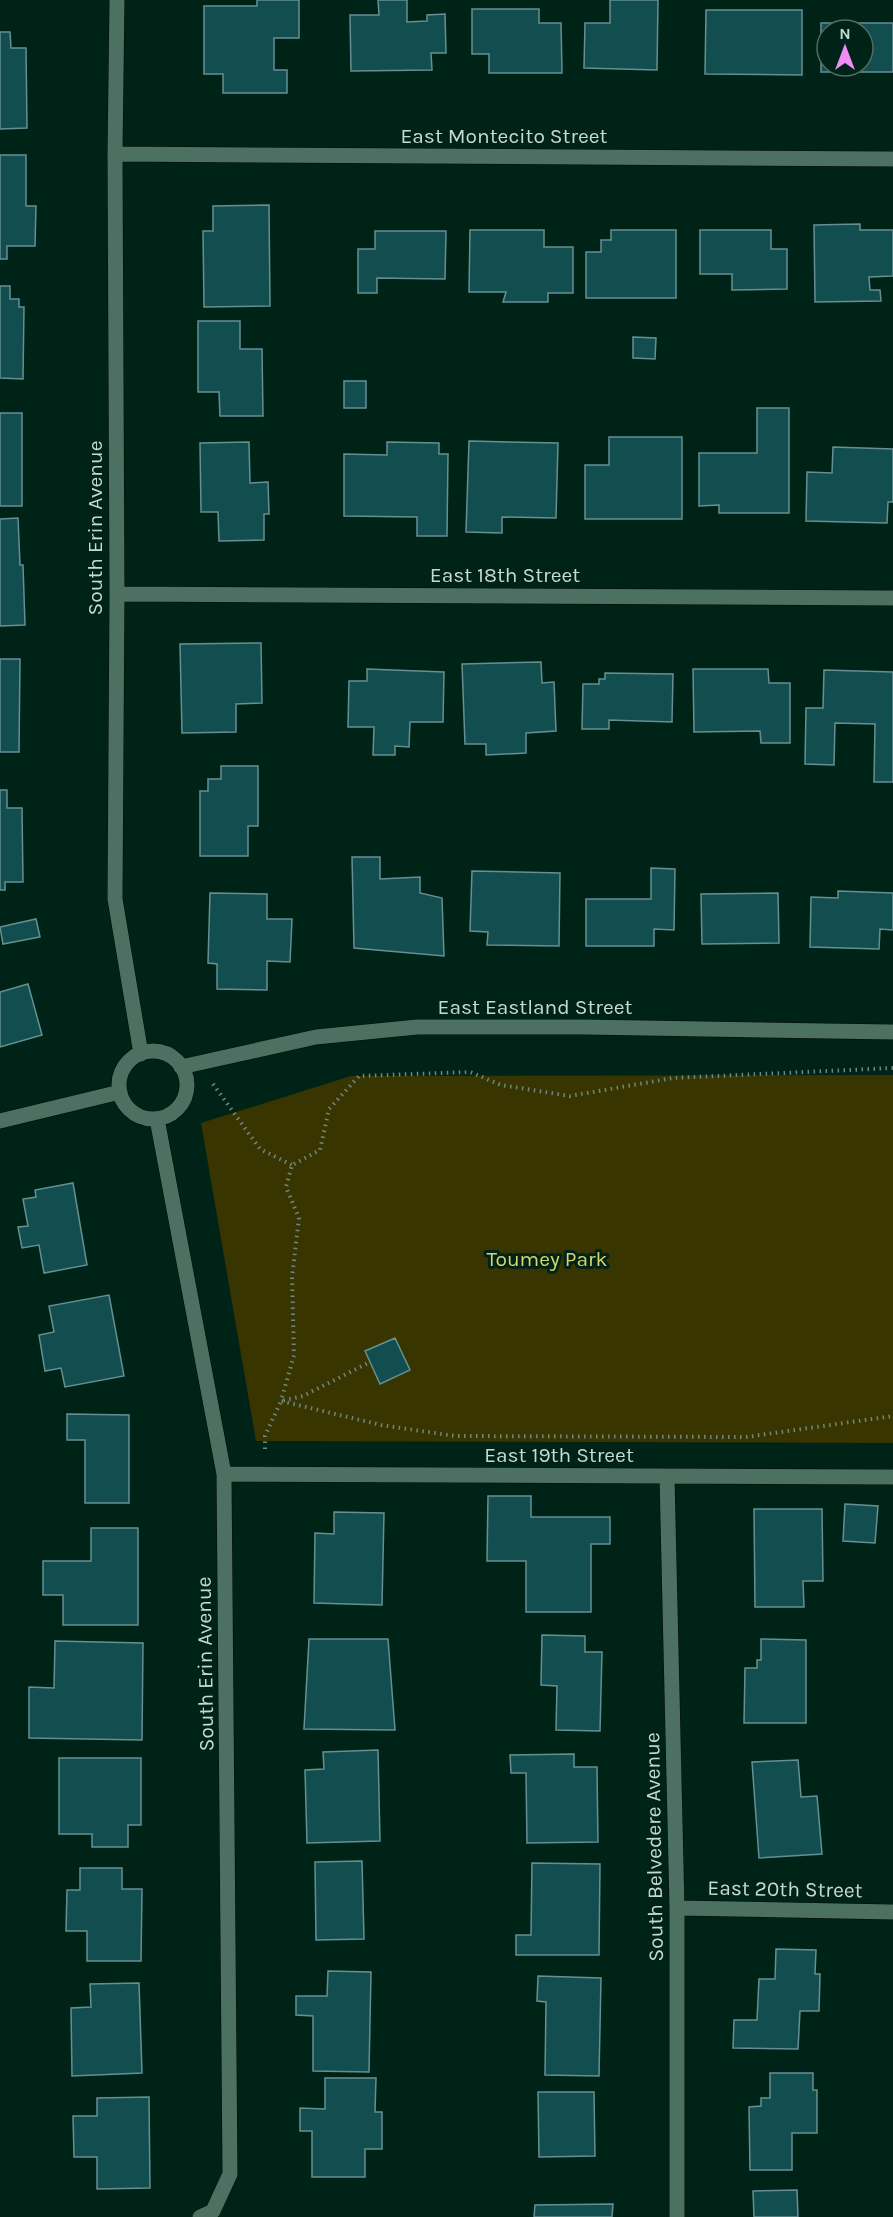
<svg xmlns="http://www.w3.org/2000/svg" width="893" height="2217" viewBox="0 0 893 2217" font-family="Karla,sans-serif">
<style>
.green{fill:#393500}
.building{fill:#124e50;stroke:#659092;stroke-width:1.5;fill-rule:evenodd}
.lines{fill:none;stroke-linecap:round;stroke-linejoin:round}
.minor-casing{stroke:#000b05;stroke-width:16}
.path{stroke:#6d887e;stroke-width:4;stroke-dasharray:1.5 4.5;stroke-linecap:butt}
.minor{stroke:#4c7062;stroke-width:15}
.labels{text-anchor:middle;stroke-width:6;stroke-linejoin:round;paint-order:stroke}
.street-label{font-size:21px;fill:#c7dad2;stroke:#002318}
.park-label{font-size:21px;fill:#dbd46b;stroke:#002318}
</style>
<rect width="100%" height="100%" fill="#002318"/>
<path class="green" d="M 893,1075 L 893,1443 L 256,1441 L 201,1123 L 351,1076 Z"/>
<path class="building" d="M 257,0 L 299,0 L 299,38 L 274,38 L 274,70 L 287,70 L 287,93 L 223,93 L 223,74 L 204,74 L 204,6 L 257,6 Z
M 378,0 L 407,0 L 407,22 L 427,21 L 427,15 L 445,14 L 446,53 L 431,53 L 432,70 L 351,71 L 350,15 L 379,15 Z
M 610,0 L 658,0 L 657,70 L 584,68 L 585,23 L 610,23 Z
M 472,9 L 539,9 L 539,23 L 561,23 L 562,73 L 489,73 L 489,54 L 472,54 Z
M 706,10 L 802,10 L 802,75 L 705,74 Z
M 821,23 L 893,23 L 893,72 L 821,72 ZM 827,30 L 863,30 L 863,66 L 827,66 Z
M 0,32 L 10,32 L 11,48 L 26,48 L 27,128 L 0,129 Z
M 0,155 L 26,155 L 26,206 L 36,206 L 35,246 L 7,246 L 7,259 L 0,259 Z
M 269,205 L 270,306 L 204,307 L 203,231 L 213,231 L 213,206 Z
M 860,224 L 860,230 L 893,230 L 893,276 L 869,277 L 870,290 L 880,290 L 881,301 L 815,302 L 814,225 Z
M 470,230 L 544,230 L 544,247 L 573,247 L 573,293 L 548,293 L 548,302 L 503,302 L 506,292 L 469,292 Z
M 611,230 L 676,230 L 676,298 L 586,298 L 586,252 L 601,252 L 601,240 L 611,240 Z
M 700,230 L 771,230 L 771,249 L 787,249 L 787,289 L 732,290 L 732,274 L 700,274 Z
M 375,231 L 446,231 L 445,279 L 377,278 L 377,293 L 358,293 L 358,249 L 375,249 Z
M 0,286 L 10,286 L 10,299 L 19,299 L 19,307 L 24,307 L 23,379 L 0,378 Z
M 198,321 L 240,321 L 240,349 L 262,349 L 263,416 L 220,416 L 219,392 L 198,392 Z
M 633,337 L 656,338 L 655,359 L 633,358 Z
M 344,381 L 366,381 L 366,408 L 344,408 Z
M 757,408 L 789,408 L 789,513 L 719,513 L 719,505 L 699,506 L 699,453 L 757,453 Z
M 0,413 L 22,413 L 22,506 L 0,506 Z
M 609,437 L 682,437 L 682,519 L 585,519 L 585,465 L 609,465 Z
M 469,441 L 558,443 L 556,518 L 502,517 L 502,533 L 466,532 Z
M 249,442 L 250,483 L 268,482 L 269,514 L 264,514 L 264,540 L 219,541 L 218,512 L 201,512 L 200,443 Z
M 387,442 L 439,443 L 439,454 L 448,454 L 447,536 L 417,536 L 417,517 L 344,516 L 344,454 L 387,455 Z
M 833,447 L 893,449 L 893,502 L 888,502 L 887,523 L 806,521 L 807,472 L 832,473 Z
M 18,518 L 20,565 L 23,565 L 25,625 L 0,626 L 0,519 Z
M 261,643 L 262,703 L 236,704 L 236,732 L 182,733 L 180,644 Z
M 0,659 L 20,659 L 19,752 L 0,752 Z
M 541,662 L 542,683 L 554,682 L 556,731 L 526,733 L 526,753 L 486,755 L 486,744 L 465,744 L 462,664 Z
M 367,669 L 444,672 L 443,722 L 410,722 L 409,747 L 395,746 L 395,755 L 373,755 L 374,727 L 348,727 L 349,681 L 367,681 Z
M 693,669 L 768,669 L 769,683 L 790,683 L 790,743 L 761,743 L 760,731 L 694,732 Z
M 824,670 L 893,672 L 893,782 L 874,782 L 875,724 L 835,723 L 834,765 L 805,764 L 806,708 L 823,708 Z
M 605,673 L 673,674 L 672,722 L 609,720 L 609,729 L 582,729 L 583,684 L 599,684 L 599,679 L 605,679 Z
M 221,766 L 258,766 L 258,826 L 248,826 L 248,856 L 200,856 L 200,791 L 208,791 L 208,779 L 221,779 Z
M 0,790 L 7,790 L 7,808 L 22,808 L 23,882 L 5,882 L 5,890 L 0,890 Z
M 352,857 L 380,857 L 380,879 L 420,877 L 420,893 L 442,898 L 444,956 L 354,948 Z
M 651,868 L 675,869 L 674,930 L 654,929 L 654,946 L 586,946 L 586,899 L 651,899 Z
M 472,871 L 560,873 L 559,946 L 487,945 L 488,932 L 470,931 Z
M 838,891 L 893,893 L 893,930 L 880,929 L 879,949 L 810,947 L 811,897 L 838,898 Z
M 210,893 L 267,894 L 267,919 L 292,919 L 290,962 L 267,961 L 267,990 L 217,989 L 217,964 L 208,963 Z
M 778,893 L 779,943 L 702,944 L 701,894 Z
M 36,919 L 40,937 L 3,944 L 0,927 Z
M 28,984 L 42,1035 L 0,1047 L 0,992 Z
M 73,1183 L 87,1265 L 44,1273 L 39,1245 L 22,1248 L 18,1227 L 28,1226 L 23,1199 L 36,1197 L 35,1190 Z
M 109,1295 L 124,1376 L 65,1387 L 61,1368 L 45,1371 L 39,1335 L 54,1332 L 49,1306 Z
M 395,1338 L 410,1370 L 380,1384 L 365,1351 Z
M 67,1414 L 129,1415 L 129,1503 L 85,1503 L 85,1440 L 67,1440 Z
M 488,1496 L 531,1496 L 531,1517 L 610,1517 L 610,1544 L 591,1544 L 591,1612 L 526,1612 L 526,1561 L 487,1561 Z
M 845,1504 L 878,1506 L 875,1543 L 843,1541 Z
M 754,1509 L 822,1509 L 823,1581 L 803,1581 L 804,1607 L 755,1607 Z
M 334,1512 L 384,1513 L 382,1605 L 314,1603 L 315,1533 L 334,1534 Z
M 91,1528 L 138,1528 L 138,1625 L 63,1625 L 63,1595 L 43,1595 L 43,1561 L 91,1561 Z
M 542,1635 L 585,1636 L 585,1652 L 602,1652 L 600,1731 L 556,1730 L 557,1686 L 541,1685 Z
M 309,1639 L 388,1639 L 395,1730 L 304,1729 Z
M 761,1639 L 806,1640 L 806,1723 L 744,1723 L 745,1668 L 757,1668 L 757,1660 L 761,1660 Z
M 55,1641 L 143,1643 L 142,1740 L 29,1738 L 29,1687 L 54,1688 Z
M 378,1750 L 380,1841 L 307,1843 L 305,1770 L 324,1769 L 323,1752 Z
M 574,1754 L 574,1767 L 597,1767 L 598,1842 L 527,1843 L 526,1773 L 511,1773 L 510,1755 Z
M 59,1758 L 141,1758 L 141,1825 L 128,1825 L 128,1847 L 92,1847 L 92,1834 L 59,1834 Z
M 798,1760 L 801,1797 L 817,1796 L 822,1854 L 759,1858 L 752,1762 Z
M 362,1861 L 364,1939 L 316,1940 L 315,1862 Z
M 532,1863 L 600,1864 L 599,1955 L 516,1955 L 516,1935 L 531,1935 Z
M 80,1868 L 122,1868 L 122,1889 L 142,1889 L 141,1961 L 87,1961 L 87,1931 L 66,1931 L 67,1890 L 80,1890 Z
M 776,1949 L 816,1950 L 815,1974 L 820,1974 L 819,2011 L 800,2011 L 798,2049 L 733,2048 L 734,2020 L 757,2020 L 759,1979 L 775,1979 Z
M 328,1971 L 371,1972 L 369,2072 L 313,2071 L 313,2016 L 296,2015 L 296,1996 L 327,1996 Z
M 538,1976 L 601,1978 L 599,2076 L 545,2075 L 546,2002 L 537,2001 Z
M 139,1983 L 142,2073 L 72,2076 L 71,2008 L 91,2007 L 90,1984 Z
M 770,2073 L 813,2073 L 813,2090 L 817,2090 L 817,2133 L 792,2133 L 792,2170 L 750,2170 L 749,2107 L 761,2106 L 761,2098 L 770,2098 Z
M 325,2078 L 376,2078 L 375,2112 L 382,2112 L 382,2149 L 365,2149 L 365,2177 L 312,2177 L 312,2131 L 300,2131 L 300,2108 L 325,2109 Z
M 538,2092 L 594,2092 L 595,2156 L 539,2157 Z
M 149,2097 L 150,2188 L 97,2189 L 97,2157 L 74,2157 L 73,2116 L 97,2116 L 97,2098 Z
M 797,2190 L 798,2217 L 754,2217 L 753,2191 Z
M 613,2204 L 612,2217 L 534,2217 L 535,2205 Z"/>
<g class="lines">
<g class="minor-casing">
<path id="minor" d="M 117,0 L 115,154 L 117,594 L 115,899 L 141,1054
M 115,154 L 893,159
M 117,594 L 893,598
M119 1085a34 34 0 1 1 68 0a34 34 0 1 1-68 0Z
M 181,1067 L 316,1037 L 417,1027 L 584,1027 L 893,1032
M 157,1119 L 224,1474 L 230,2174 L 213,2211 L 200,2217
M 0,1121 L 120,1092
M 224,1474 L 893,1477
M 667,1477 L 677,1908 L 677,2217
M 677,1908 L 893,1912"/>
</g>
<path class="path" d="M 893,1068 L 673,1078 L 570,1096 L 501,1085 L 470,1072 L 359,1076 L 329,1109 L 320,1150 L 292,1165 L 286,1187 L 299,1218 L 292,1277 L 294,1355 L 281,1401 L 381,1425 L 455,1436 L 746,1437 L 893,1416
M 213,1084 L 260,1149 L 292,1165
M 265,1449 L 265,1436 L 281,1401 L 303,1396 L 370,1362"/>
<use href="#minor" class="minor"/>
</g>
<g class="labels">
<g class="street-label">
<text x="504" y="143">East Montecito Street</text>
<text transform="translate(95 528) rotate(-90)" y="7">South Erin Avenue</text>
<text x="505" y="582">East 18th Street</text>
<text x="535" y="1014">East Eastland Street</text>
<text x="559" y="1462">East 19th Street</text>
<text transform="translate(205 1664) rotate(-91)" y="7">South Erin Avenue</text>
<text transform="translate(654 1847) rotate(-91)" y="7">South Belvedere Avenue</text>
<text transform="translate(785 1889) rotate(1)" y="7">East 20th Street</text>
</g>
<g class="park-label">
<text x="547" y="1266">Toumey Park</text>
</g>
</g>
<g transform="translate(845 48)"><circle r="28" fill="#002318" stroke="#506c62" stroke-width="1.5"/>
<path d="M0-4.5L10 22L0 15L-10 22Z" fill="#f18bf5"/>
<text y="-9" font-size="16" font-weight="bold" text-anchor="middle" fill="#c7dad2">N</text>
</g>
</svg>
